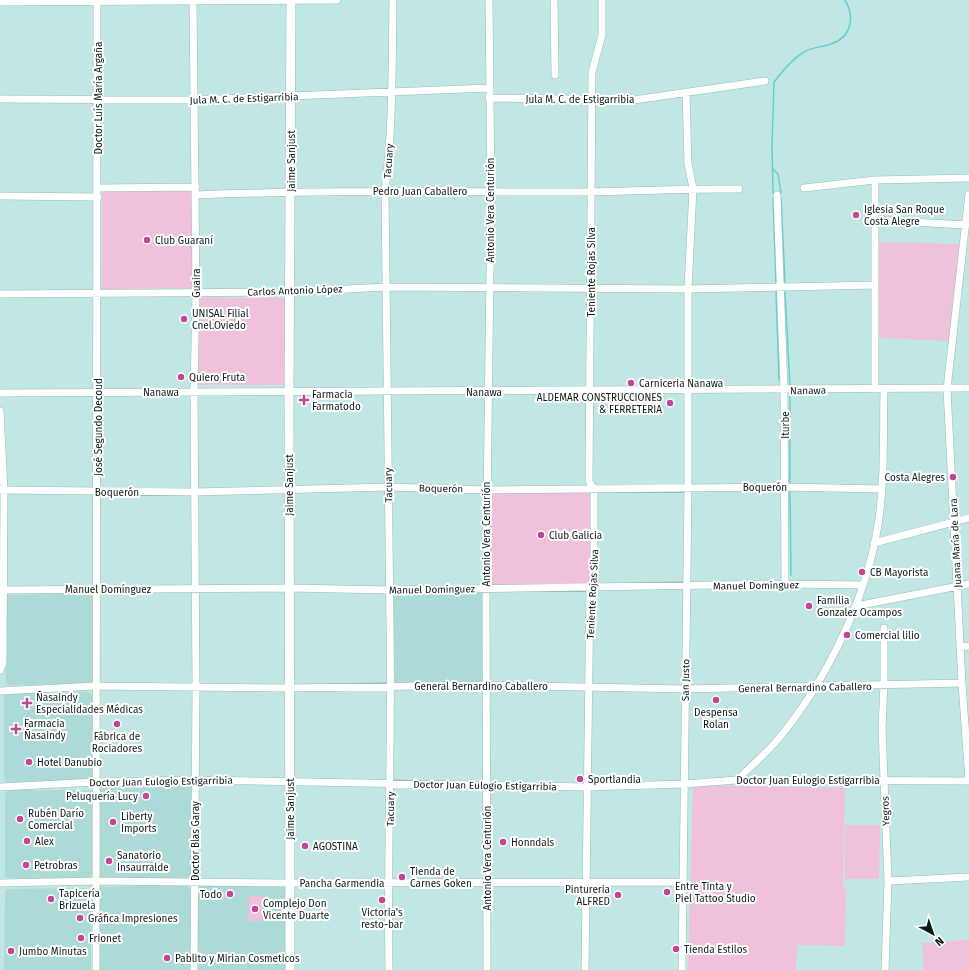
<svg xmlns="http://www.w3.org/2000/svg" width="969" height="970" viewBox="0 0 969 970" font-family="'Fira Sans',sans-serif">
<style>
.built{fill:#acdad7}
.green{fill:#efc1da}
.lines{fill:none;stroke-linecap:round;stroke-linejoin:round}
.stream{stroke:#65d0cb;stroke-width:1.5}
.minor-casing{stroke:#97bbb9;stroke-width:8}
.major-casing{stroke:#97bbb9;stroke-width:10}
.minor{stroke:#fff;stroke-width:7}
.major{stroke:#fff;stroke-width:9}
.poi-dot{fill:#c14697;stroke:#fff;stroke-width:1.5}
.labels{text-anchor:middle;stroke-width:4;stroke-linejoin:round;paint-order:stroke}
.street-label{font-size:10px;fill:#0c1a1a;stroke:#fff}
.poi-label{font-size:10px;fill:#0c1a1a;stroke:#fff;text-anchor:start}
</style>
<rect width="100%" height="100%" fill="#c1e7e4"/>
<path class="built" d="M 483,591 L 482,681 L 395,683 L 393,592 Z
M 90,593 L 92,596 L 93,682 L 89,684 L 8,685 L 6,682 L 4,599 L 6,595 Z
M 88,692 L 92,696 L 92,779 L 88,781 L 6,782 L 4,778 L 4,695 L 7,693 Z
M 190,784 L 192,788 L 192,876 L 188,878 L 103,878 L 100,877 L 100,786 L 101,785 Z
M 9,790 L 89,790 L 92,792 L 92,874 L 90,878 L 8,878 L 5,876 L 5,794 Z
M 186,885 L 190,889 L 191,970 L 100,970 L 99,890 L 101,887 Z
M 200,886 L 285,886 L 287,888 L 287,970 L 197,970 L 198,890 Z
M 87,888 L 91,892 L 91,970 L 4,970 L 5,892 L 7,889 Z"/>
<path class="green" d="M 192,190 L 193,288 L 102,289 L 102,192 Z
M 878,242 L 959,244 L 949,341 L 877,338 Z
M 200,298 L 284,298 L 284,385 L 198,385 Z
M 592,492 L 592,578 L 589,585 L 490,585 L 490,493 Z
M 693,785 L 845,788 L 843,889 L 846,889 L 845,946 L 797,945 L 796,970 L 688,970 Z
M 845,825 L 880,825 L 879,879 L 845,879 Z
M 249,896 L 262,896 L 262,921 L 248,921 Z
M 969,940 L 969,970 L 924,970 L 922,943 Z"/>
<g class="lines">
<path class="stream" d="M 773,169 L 778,174 L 781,193
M 773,193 L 772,146 L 774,82 C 781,73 795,57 804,52 C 812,47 823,47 831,44 C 852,37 855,17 845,0
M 773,198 L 776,283
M 781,199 L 785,283
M 776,292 L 779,380
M 785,292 L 790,386
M 790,394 L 790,483
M 790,492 L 791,575"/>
<g class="minor-casing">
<path id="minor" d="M 193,0 L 196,292 L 194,392 L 196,687 L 194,970
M 554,0 L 555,75
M 0,2 L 337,0
M 489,98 L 634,100 L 765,81
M 0,99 L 195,100 L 489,88
M 98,188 L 196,187
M 804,188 L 875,180 L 969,178
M 969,194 L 947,389 L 962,683 L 969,781
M 196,195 C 320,190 443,192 567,192 C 625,192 682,188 739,189
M 777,195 L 784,390 L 785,584
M 0,196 L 98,197
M 874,220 L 966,225
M 0,294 L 290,292 L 386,287 L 688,289 L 875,285
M 875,389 L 875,180
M 0,393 C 323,392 646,391 969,388
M 0,411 L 4,490 L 3,663 L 0,670
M 0,490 L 194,492 L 388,487 L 486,490 L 785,487 L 881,489
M 874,543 L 969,518
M 0,590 L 289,588 L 389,590 L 785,584 L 863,585
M 856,606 L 969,584
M 884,628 L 884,685 L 882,728 L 888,881 L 885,970
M 960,647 L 969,646
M 0,691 L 96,686 L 290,688 L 487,685 L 685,689 L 962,683
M 737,780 C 749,768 762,757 774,744 C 824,686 866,601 878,525 C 885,481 883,434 884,389
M 0,787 L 96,782 L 195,780 L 586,787 L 684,784 L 737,780 L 969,781
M 888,881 L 969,877
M 0,883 L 97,881 L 290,883 L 683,882
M 96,970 L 97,0
M 389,970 C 387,855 392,740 390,625 C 389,480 386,336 385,191 C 393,128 392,63 393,0
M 487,970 L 486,588 L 491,192 L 489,0
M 585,970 L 590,588 L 594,578 L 594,489 L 589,481 L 592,72 L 602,35 L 602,0
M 682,970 L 688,488 L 688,289 L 693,188 L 688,164 L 686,92"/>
</g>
<g class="major-casing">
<path id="major" d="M 290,970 L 289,392 L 291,0"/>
</g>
<use href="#minor" class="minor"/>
<use href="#major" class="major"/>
</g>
<g class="poi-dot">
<circle cx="856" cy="215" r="4"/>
<circle cx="147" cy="240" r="4"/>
<circle cx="184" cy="319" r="4"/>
<circle cx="181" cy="377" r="4"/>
<circle cx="631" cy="383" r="4"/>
<path d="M302 394h4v4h4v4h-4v4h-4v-4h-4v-4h4z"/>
<circle cx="670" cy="403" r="4"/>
<circle cx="953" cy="477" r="4"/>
<circle cx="541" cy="535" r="4"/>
<circle cx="862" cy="572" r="4"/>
<circle cx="809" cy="606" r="4"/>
<circle cx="847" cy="635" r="4"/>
<circle cx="716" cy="700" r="4"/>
<path d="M25 697h4v4h4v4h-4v4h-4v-4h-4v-4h4z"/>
<circle cx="117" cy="724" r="4"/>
<path d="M14 723h4v4h4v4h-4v4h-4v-4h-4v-4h4z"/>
<circle cx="29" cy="762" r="4"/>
<circle cx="580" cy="779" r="4"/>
<circle cx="146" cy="796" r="4"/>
<circle cx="20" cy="819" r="4"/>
<circle cx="113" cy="822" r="4"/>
<circle cx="27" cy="841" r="4"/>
<circle cx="503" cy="842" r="4"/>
<circle cx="305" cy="846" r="4"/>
<circle cx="109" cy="861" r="4"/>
<circle cx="26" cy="865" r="4"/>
<circle cx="402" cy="877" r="4"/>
<circle cx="667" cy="892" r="4"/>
<circle cx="230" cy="894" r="4"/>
<circle cx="618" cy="895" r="4"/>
<circle cx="51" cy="899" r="4"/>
<circle cx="382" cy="900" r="4"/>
<circle cx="255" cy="909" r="4"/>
<circle cx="80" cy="918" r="4"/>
<circle cx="81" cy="938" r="4"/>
<circle cx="676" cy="949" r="4"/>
<circle cx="11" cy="951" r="4"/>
<circle cx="167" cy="958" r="4"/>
</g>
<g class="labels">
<g class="street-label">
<text transform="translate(98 98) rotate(-90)" y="4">Doctor Luís María Argaña</text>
<text transform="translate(244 98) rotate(-2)" y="4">Jula M. C. de Estigarribia</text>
<text x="580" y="103">Jula M. C. de Estigarribia</text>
<text transform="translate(291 161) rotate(-90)" y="4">Jaime Sanjust</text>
<text transform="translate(388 161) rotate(-86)" y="4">Tacuary</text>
<text x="420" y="195">Pedro Juan Caballero</text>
<text transform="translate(490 210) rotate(-90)" y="4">Antonio Vera Centurión</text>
<text transform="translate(591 272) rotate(-90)" y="4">Teniente Rojas Silva</text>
<text transform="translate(196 283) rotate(-90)" y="4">Guaira</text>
<text transform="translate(295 290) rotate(-2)" y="4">Carlos Antonio López</text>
<text transform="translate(808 390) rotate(-1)" y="4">Nanawa</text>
<text x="161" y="396">Nanawa</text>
<text x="484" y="396">Nanawa</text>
<text transform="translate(785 425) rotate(-90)" y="4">Iturbe</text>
<text transform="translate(98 427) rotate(-90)" y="4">José Segundo Decoud</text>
<text transform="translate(289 485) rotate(-90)" y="4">Jaime Sanjust</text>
<text transform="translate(388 485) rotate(-91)" y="4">Tacuary</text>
<text x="765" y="491">Boquerón</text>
<text transform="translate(441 488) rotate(1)" y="4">Boquerón</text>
<text x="117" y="496">Boquerón</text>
<text transform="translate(486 534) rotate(-90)" y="4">Antonio Vera Centurión</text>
<text transform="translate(955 543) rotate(-93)" y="4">Juana María de Lara</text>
<text transform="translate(756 585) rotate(-1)" y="4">Manuel Domínguez</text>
<text x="108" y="593">Manuel Domínguez</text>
<text transform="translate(432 589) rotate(-1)" y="4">Manuel Domínguez</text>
<text transform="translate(592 594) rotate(-87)" y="4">Teniente Rojas Silva</text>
<text transform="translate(685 680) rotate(-89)" y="4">San Justo</text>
<text x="481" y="690">General Bernardino Caballero</text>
<text transform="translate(805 687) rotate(-1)" y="4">General Bernardino Caballero</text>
<text x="808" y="784">Doctor Juan Eulogio Estigarribia</text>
<text transform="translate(161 781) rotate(-1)" y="4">Doctor Juan Eulogio Estigarribia</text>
<text transform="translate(485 785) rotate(1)" y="4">Doctor Juan Eulogio Estigarribia</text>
<text transform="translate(290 809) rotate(-90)" y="4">Jaime Sanjust</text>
<text transform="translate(390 809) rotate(-89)" y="4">Tacuary</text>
<text transform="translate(885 811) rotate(-92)" y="4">Yegros</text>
<text transform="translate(195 841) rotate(-90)" y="4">Doctor Blas Garay</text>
<text transform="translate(487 858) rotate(-90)" y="4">Antonio Vera Centurión</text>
<text x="342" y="887">Pancha Garmendia</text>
</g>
<g class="poi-label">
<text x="864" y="213">Iglesia San Roque<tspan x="864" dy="12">Costa Alegre</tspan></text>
<text x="155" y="244">Club Guaraní</text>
<text x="192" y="317">UNISAL Filial<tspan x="192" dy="12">Cnel.Oviedo</tspan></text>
<text x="189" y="381">Quiero Fruta</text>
<text x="639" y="387">Carniceria Nanawa</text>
<text x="312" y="398">Farmacia<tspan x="312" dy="12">Farmatodo</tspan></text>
<text x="662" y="401" text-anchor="end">ALDEMAR CONSTRUCCIONES<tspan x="662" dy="12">&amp; FERRETERIA</tspan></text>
<text x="945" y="481" text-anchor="end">Costa Alegres</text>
<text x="549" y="539">Club Galicia</text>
<text x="870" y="576">CB Mayorista</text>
<text x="817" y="604">Familia<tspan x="817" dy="12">Gonzalez Ocampos</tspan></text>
<text x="855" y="639">Comercial lilio</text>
<text x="36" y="701">Ñasaindy<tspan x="36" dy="12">Especialidades Médicas</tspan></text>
<text x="716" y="716" text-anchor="middle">Despensa<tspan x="716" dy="12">Rolan</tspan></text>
<text x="24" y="727">Farmacia<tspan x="24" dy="12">Ñasaindy</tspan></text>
<text x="117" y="740" text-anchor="middle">Fábrica de<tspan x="117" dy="12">Rociadores</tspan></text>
<text x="37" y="766">Hotel Danubio</text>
<text x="588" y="783">Sportlandia</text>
<text x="138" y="800" text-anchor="end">Peluquería Lucy</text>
<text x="28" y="817">Rubén Darío<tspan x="28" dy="12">Comercial</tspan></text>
<text x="121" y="820">Liberty<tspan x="121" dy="12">Imports</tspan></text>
<text x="35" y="845">Alex</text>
<text x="511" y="846">Honndals</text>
<text x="313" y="850">AGOSTINA</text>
<text x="117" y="859">Sanatorio<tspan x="117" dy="12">Insaurralde</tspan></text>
<text x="34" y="869">Petrobras</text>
<text x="410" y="875">Tienda de<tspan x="410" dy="12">Carnes Goken</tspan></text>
<text x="675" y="890">Entre Tinta y<tspan x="675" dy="12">Piel Tattoo Studio</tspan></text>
<text x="610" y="893" text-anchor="end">Pintureria<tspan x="610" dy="12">ALFRED</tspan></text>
<text x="59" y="897">Tapicería<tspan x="59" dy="12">Brizuela</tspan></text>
<text x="222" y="898" text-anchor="end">Todo</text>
<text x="263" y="907">Complejo Don<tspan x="263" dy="12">Vicente Duarte</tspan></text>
<text x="382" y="916" text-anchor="middle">Victoria's<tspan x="382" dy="12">resto-bar</tspan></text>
<text x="88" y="922">Gráfica Impresiones</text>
<text x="89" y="942">Frionet</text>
<text x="684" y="953">Tienda Estilos</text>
<text x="19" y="955">Jumbo Minutas</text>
<text x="175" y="962">Pablito y Mirian Cosmeticos</text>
</g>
</g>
<g transform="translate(933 934) rotate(140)" stroke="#ffffff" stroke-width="3" paint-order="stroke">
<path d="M0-3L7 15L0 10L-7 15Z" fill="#0c1a1a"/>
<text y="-6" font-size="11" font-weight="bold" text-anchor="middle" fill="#0c1a1a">N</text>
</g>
</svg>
